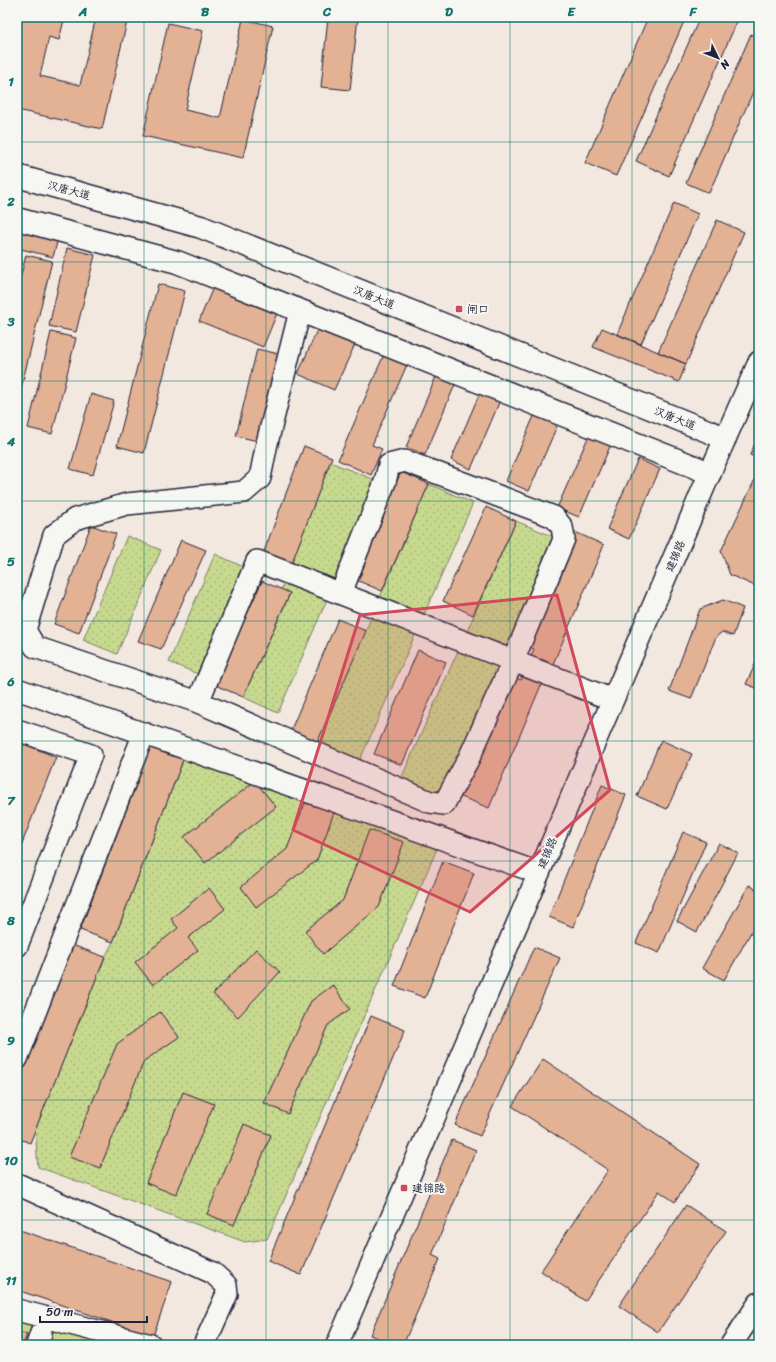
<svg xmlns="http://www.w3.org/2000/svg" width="776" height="1362" viewBox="0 0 776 1362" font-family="Sriracha,'LXGW WenKai TC',sans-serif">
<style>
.grass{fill:#c7d98e;stroke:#747e64}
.park{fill:url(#park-dots);stroke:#747e64}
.building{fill:#e3b194;stroke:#22223b}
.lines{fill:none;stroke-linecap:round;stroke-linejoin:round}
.minor-casing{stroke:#22223b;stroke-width:24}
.major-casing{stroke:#22223b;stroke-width:25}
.minor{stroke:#f6f6f2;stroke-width:21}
.major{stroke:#f6f6f2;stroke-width:22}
.marked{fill:#d1495b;fill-opacity:0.2;stroke:#d1495b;stroke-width:3;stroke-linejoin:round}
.grid{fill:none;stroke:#0f766e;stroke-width:1;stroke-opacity:0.55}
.poi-dot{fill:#d1495b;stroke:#f6f6f2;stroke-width:1.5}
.labels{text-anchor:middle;stroke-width:4;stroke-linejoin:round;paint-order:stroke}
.street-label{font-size:11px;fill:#22223b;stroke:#f6f6f2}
.poi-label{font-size:11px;fill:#22223b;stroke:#f6f6f2;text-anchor:start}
.neatline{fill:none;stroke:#0f766e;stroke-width:1.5}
.grid-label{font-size:13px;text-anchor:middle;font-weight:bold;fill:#0f766e}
</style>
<defs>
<pattern id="park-dots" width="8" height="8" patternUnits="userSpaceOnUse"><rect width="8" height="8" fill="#c7d98e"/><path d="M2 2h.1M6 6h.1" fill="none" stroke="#abba7b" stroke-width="1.8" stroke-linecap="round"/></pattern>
</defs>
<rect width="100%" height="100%" fill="#f2e8df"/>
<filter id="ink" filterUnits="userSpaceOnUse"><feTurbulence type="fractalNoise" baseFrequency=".025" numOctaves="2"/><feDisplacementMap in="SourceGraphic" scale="8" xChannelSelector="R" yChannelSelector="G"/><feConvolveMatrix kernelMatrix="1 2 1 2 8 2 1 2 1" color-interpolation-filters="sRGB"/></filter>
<g filter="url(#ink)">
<path class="grass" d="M 17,1310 L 151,1345 L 17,1345 Z"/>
<path class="park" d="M 330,462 L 378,481 L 278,713 L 243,697 L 290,594 L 281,590 Z
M 429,484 L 473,503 L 360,760 L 317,743 Z
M 516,521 L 559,539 L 442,800 L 400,781 Z
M 127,536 L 161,550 L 117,654 L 83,640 Z
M 215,554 L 246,568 L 200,675 L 169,662 Z
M 185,755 L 437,849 L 267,1239 L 245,1242 L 38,1167 L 35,1130 L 105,957 L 113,942 Z"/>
<path class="building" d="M 17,17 L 52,17 L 64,20 L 59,40 L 49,37 L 40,76 L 80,85 L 96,17 L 128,17 L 102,129 L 17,110 Z
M 328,17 L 358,17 L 350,90 L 321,87 Z
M 648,17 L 686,17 L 616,176 L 585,163 Z
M 700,17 L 739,17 L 669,176 L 636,161 Z
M 243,19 L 273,26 L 243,158 L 143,136 L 168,23 L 203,31 L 185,110 L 220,118 Z
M 751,34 L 759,37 L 759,78 L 709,193 L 686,183 Z
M 674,203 L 698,214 L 641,344 L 617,334 Z
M 717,220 L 744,232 L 686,364 L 658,352 Z
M 17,225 L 59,235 L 53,257 L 17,248 Z
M 67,248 L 95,255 L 76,332 L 49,326 Z
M 26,255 L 52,261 L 17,405 L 17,291 Z
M 158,284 L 185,291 L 144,453 L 117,446 Z
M 214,285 L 278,311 L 263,347 L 199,321 Z
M 320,323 L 357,340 L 334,390 L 298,374 Z
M 602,328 L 686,364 L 679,382 L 593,347 Z
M 51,332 L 76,338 L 52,434 L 28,428 Z
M 257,349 L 279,354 L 258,441 L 236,436 Z
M 386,350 L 409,360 L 372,445 L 382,449 L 371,475 L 338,460 Z
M 438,372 L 457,380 L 425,455 L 406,447 Z
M 481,390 L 501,398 L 471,469 L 451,460 Z
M 91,394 L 114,401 L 93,475 L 70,469 Z
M 537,409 L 560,419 L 529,491 L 506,481 Z
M 590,433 L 612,442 L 579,517 L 557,508 Z
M 759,434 L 759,459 L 750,455 Z
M 304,446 L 332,457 L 291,565 L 263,554 Z
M 638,459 L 660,469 L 629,539 L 607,529 Z
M 759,471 L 759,544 L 757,548 L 759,555 L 759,578 L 755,586 L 730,575 L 721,551 Z
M 401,472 L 429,484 L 382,591 L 354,579 Z
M 486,507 L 516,521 L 473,615 L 443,601 Z
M 91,525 L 116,534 L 79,633 L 54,624 Z
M 575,532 L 604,545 L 553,664 L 541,659 L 533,678 L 542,683 L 489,808 L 459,796 L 510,675 L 521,680 L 534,649 L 526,645 Z
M 181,540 L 206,550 L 161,649 L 138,641 Z
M 262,581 L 290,593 L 243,697 L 215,685 Z
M 723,600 L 743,608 L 733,636 L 722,632 L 716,637 L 691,699 L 669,691 L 700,609 Z
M 338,619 L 366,631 L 317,743 L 290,732 Z
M 418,650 L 446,662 L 402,765 L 374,754 Z
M 759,656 L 759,689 L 746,684 Z
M 661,740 L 692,754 L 667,809 L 637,796 Z
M 152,743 L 185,755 L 113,942 L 80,930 Z
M 24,744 L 56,757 L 21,846 L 17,844 L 17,761 Z
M 255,781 L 276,807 L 205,863 L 184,837 Z
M 602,785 L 626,795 L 573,927 L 549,917 Z
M 305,803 L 334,812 L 317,860 L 256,907 L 241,887 L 287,849 Z
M 369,830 L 404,842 L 379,907 L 323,954 L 305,931 L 343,900 Z
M 683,832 L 706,842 L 659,953 L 636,943 Z
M 719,843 L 738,853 L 697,932 L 677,921 Z
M 443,861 L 474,873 L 425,998 L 394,986 Z
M 749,885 L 759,891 L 759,918 L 724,980 L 702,968 Z
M 209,888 L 225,909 L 188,938 L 198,950 L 153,985 L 135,962 L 178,928 L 171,919 Z
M 72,945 L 105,957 L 30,1143 L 17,1138 L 17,1086 Z
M 534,947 L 560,958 L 480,1136 L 455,1125 Z
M 256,949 L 280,972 L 238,1017 L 213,994 Z
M 333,985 L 350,1009 L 328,1025 L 288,1114 L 264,1103 L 311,1001 Z
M 160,1012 L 179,1037 L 144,1061 L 100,1168 L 69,1157 L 117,1044 Z
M 371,1016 L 405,1030 L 301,1275 L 268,1261 Z
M 543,1059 L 700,1164 L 675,1202 L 659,1191 L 585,1301 L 541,1271 L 608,1170 L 512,1106 Z
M 183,1092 L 214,1104 L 176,1195 L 146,1183 Z
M 244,1124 L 271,1135 L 234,1225 L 207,1214 Z
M 452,1140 L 476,1150 L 432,1255 L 440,1259 L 403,1345 L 395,1345 L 370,1335 Z
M 686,1205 L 726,1231 L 658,1332 L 619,1306 Z
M 17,1229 L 172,1282 L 153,1336 L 17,1290 Z
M 17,1331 L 27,1335 L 23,1345 L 17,1345 Z"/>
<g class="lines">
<g class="minor-casing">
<path id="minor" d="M 300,311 L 267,443 L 260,478 L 244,492 L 127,504 L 75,519 L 54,535 L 25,630 L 35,647 L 198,702 L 430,802 L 444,804 L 469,758 L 513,661 L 564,539 L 562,527 L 554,517 L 405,461 L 389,465 L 385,482 L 341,593
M 17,689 L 539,873
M 198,702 L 257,561 L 613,700
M 17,730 L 91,755 L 17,946
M 17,1059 L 144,733
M 17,1184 L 213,1273 L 226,1285 L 227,1294 L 204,1345
M 17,1310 L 151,1345
M 37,1345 L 41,1333
M 337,1345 L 710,473 L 759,362
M 731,1345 L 759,1303"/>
</g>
<g class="major-casing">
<path id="major" d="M 17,176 L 201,227 L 725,438
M 17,219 L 177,262 L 710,473"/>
</g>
<use href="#minor" class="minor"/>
<use href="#major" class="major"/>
</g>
</g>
<path class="marked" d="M 557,595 L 610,790 L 470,912 L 293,830 L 360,615 Z"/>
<path class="grid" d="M 144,17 L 144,1345M 266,17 L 266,1345M 388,17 L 388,1345M 510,17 L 510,1345M 632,17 L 632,1345M 17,142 L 759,142M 17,262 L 759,262M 17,381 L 759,381M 17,501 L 759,501M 17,621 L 759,621M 17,741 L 759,741M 17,861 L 759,861M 17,981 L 759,981M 17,1100 L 759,1100M 17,1220 L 759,1220"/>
<g class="poi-dot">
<rect x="455" y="305" width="8" height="8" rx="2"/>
<rect x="400" y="1184" width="8" height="8" rx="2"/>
</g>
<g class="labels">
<g class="street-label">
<text transform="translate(69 190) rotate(15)" y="4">汉唐大道</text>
<text transform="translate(374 297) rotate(22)" y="4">汉唐大道</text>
<text transform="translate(675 418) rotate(22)" y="4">汉唐大道</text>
<text transform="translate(675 556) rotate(-67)" y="4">建锦路</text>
<text transform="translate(547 853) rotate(-67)" y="4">建锦路</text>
</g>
<g class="poi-label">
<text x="467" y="313">闸口</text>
<text x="412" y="1192">建锦路</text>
</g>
</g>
<rect width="776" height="1362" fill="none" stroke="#f6f6f2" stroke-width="44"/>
<g transform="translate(718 58) rotate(133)" stroke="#f6f6f2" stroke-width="3" paint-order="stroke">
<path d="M0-3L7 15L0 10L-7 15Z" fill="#22223b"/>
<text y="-6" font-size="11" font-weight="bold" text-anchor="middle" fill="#22223b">N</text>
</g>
<path d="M40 1316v6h107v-6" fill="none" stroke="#22223b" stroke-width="2"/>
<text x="46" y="1316" font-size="12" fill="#22223b" stroke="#f6f6f2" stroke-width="3" paint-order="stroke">50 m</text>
<rect x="22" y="22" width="732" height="1318" class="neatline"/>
<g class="grid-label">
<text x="83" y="16">A</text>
<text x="205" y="16">B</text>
<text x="327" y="16">C</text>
<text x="449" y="16">D</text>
<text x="571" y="16">E</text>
<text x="693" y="16">F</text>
<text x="11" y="86">1</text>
<text x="11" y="206">2</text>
<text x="11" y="326">3</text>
<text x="11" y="446">4</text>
<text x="11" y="566">5</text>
<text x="11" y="686">6</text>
<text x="11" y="805">7</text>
<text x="11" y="925">8</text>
<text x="11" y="1045">9</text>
<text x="11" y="1165">10</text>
<text x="11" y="1285">11</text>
</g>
</svg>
